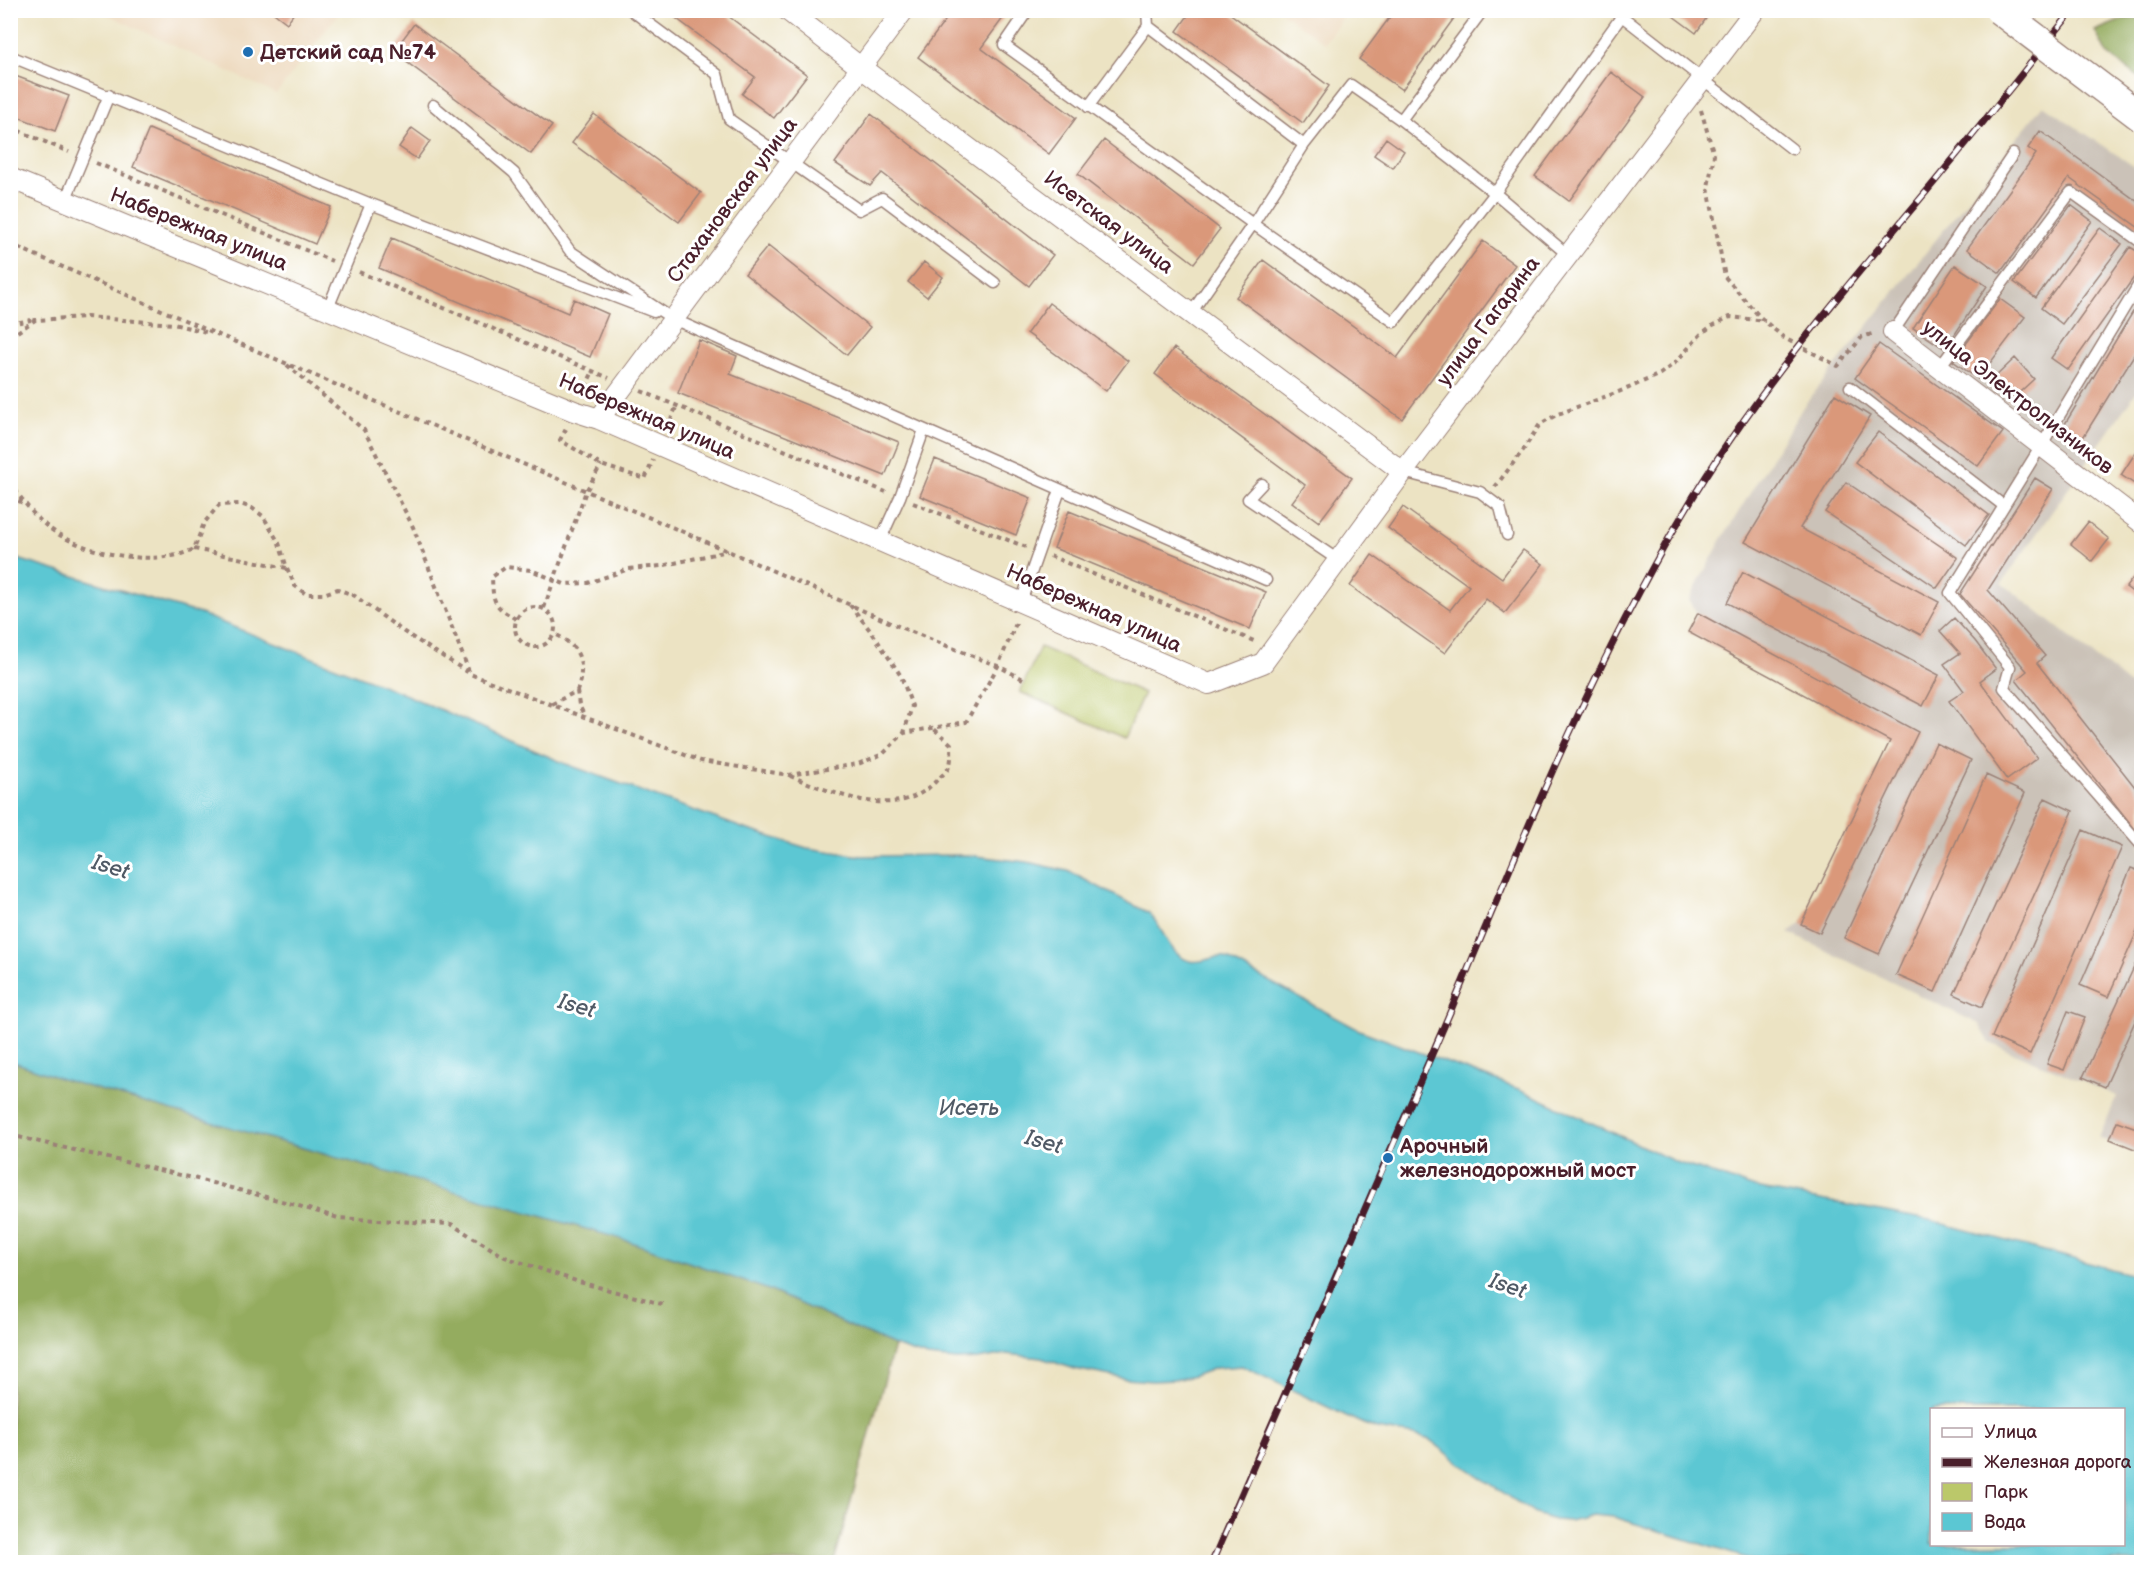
<svg xmlns="http://www.w3.org/2000/svg" width="2152" height="1573" viewBox="0 0 2152 1573" font-family="'Balsamiq Sans',sans-serif">
<style>
.built{fill:#ecd7ba}
.industrial{fill:#cbc2b8}
.green{fill:#bbc86a;stroke:#82744a;stroke-width:1.5}
.forest{fill:#94ac5e;stroke:#6f6644;stroke-width:1.5}
.water{fill:#5bc7d3;stroke:#52737f;stroke-width:1.5;fill-rule:evenodd}
.building{fill:#da987a}
.lines{fill:none;stroke-linecap:round;stroke-linejoin:round}
.lane-casing{stroke:#9b8177;stroke-width:13}
.street-casing{stroke:#9b8177;stroke-width:22}
.path{stroke:#9b8177;stroke-width:4;stroke-dasharray:4.5 4.5;stroke-linecap:butt}
.lane{stroke:#fff;stroke-width:10}
.street{stroke:#fff;stroke-width:20}
.rail-casing{stroke:#4a1f2b;stroke-width:7}
.rail{stroke:#fff;stroke-width:4.5;stroke-dasharray:14;stroke-linecap:butt}
.secondary-bridge-casing{stroke:#9b8177;stroke-width:31;stroke-linecap:butt}
.secondary-bridge{stroke:#fff;stroke-width:28}
.poi-dot{fill:#1f6fb2;stroke:#fff;stroke-width:2}
.labels{text-anchor:middle;stroke-width:6;stroke-linejoin:round;paint-order:stroke}
.poi-label{font-size:21px;font-weight:bold;fill:#4a1f2b;stroke:#fff;text-anchor:start}
.street-label{font-size:21px;fill:#4a1f2b;stroke:#fff}
.water-label{font-size:22px;font-style:italic;fill:#505a66;stroke:#fff}
</style>
<rect width="100%" height="100%" fill="#fff"/>
<filter id="ink" filterUnits="userSpaceOnUse"><feTurbulence type="fractalNoise" baseFrequency=".0167" numOctaves="2"/><feDisplacementMap in="SourceGraphic" scale="12" xChannelSelector="R" yChannelSelector="G"/><feConvolveMatrix kernelMatrix="1 2 1 2 8 2 1 2 1" color-interpolation-filters="sRGB"/></filter>
<filter id="wash" filterUnits="userSpaceOnUse"><feTurbulence type="fractalNoise" baseFrequency=".008" numOctaves="4" result="noise"/><feDisplacementMap in="SourceGraphic" scale="24" xChannelSelector="R" yChannelSelector="G"/><feGaussianBlur stdDeviation="1.35" result="paint"/><feColorMatrix in="noise" values="0 0 0 0 0 0 0 0 0 0 0 0 0 0 0 0 0 1.4 0 .05"/><feComposite in="paint" operator="in"/></filter>
<g filter="url(#wash)">
<rect width="100%" height="100%" fill="#ece3c3"/>
<path class="built" d="M 100,11 L 341,11 L 276,94 Z
M 1280,11 L 1348,11 L 1324,43 Z"/>
<path class="industrial" d="M 2043,105 L 2141,171 L 2141,385 L 2002,583 L 2141,694 L 2141,1155 L 2099,1138 L 2117,1096 L 1990,1043 L 1979,1024 L 1789,933 L 1801,924 L 1890,741 L 1688,632 L 1697,613 L 1689,600 L 1722,539 L 1803,407 Z"/>
<path class="green" d="M 1040,647 L 1144,693 L 1124,738 L 1020,692 Z"/>
<path class="forest" d="M 2141,18 L 2142,18 L 2141,79 L 2107,54 L 2095,31 L 2124,19 Z
M 11,1061 L 65,1080 L 625,1240 L 769,1290 L 894,1346 L 834,1562 L 11,1562 Z"/>
<path class="water" d="M 11,557 L 200,614 L 397,691 L 566,764 L 745,829 L 807,848 L 861,856 L 967,855 L 1027,862 L 1068,871 L 1149,913 C 1163,927 1169,956 1190,961 C 1201,964 1212,956 1224,957 L 1359,1030 L 1521,1090 L 1676,1162 L 1755,1188 L 1929,1220 L 2141,1277 L 2141,1562 L 1759,1562 L 1614,1517 L 1592,1515 L 1570,1521 L 1555,1520 L 1535,1514 L 1461,1464 L 1430,1440 L 1415,1435 L 1377,1429 L 1359,1422 L 1242,1366 L 1215,1368 L 1194,1376 L 1174,1380 L 1152,1381 L 1126,1379 L 1075,1369 L 1041,1358 L 1006,1354 L 978,1359 L 957,1360 L 928,1357 L 894,1346 L 769,1290 L 625,1240 L 65,1080 L 11,1061 ZM 1932,1410 L 2124,1410 L 2124,1544 L 1932,1544 Z"/>
<g id="blocks">
<path class="building" d="M 270,10 L 296,10 L 287,23 Z
M 665,10 L 720,10 L 807,75 L 774,118 L 742,94 L 755,77 Z
M 953,10 L 1009,10 L 981,48 L 1076,118 L 1049,154 L 918,57 Z
M 1192,10 L 1225,10 L 1329,86 L 1303,123 L 1177,31 Z
M 1395,10 L 1460,10 L 1402,90 L 1359,59 Z
M 1665,10 L 1712,10 L 1696,33 Z
M 414,24 L 552,126 L 531,154 L 393,52 Z
M 1611,72 L 1645,97 L 1569,201 L 1535,176 Z
M 10,74 L 69,96 L 55,131 L 10,114 Z
M 594,114 L 701,193 L 679,222 L 572,143 Z
M 871,114 L 1053,255 L 1029,286 L 882,173 L 870,186 L 835,163 Z
M 412,128 L 430,141 L 417,159 L 399,147 Z
M 149,129 L 331,207 L 315,244 L 133,167 Z
M 2040,131 L 2142,205 L 2142,230 L 2069,178 L 2000,273 L 1967,249 L 2036,154 L 2028,148 Z
M 1386,138 L 1404,151 L 1393,168 L 1374,155 Z
M 1104,140 L 1220,229 L 1194,263 L 1078,174 Z
M 2071,205 L 2092,221 L 2036,298 L 2014,282 Z
M 2100,228 L 2122,244 L 2062,324 L 2041,308 Z
M 392,238 L 568,313 L 574,299 L 608,314 L 590,357 L 379,268 Z
M 1483,241 L 1515,265 L 1402,419 L 1236,297 L 1263,260 L 1397,358 Z
M 768,246 L 870,327 L 847,355 L 745,274 Z
M 2130,247 L 2142,254 L 2142,266 L 2068,370 L 2051,358 Z
M 924,262 L 943,277 L 927,297 L 908,282 Z
M 1955,265 L 1987,286 L 1945,349 L 1913,328 Z
M 2142,297 L 2142,342 L 2079,444 L 2060,432 Z
M 2000,299 L 2025,317 L 1978,379 L 1953,361 Z
M 1049,303 L 1128,361 L 1106,391 L 1027,333 Z
M 699,340 L 737,356 L 730,374 L 899,442 L 885,476 L 678,393 Z
M 1879,344 L 2003,432 L 1978,466 L 1855,378 Z
M 1174,348 L 1352,478 L 1319,522 L 1292,502 L 1305,485 L 1155,374 Z
M 2015,358 L 2034,379 L 2010,401 L 1991,381 Z
M 1835,394 L 1870,416 L 1800,528 L 1939,602 L 1921,635 L 1745,542 Z
M 1878,432 L 1989,515 L 1966,545 L 1855,462 Z
M 2136,452 L 2142,456 L 2142,477 L 2136,485 L 2121,475 Z
M 935,459 L 1031,498 L 1016,535 L 920,496 Z
M 2035,478 L 2053,489 L 1988,590 L 2045,656 L 2037,663 L 2142,796 L 2142,838 L 2016,680 L 2027,671 L 1960,594 Z
M 1846,482 L 1958,558 L 1937,588 L 1825,512 Z
M 1403,507 L 1502,578 L 1523,550 L 1543,564 L 1505,613 L 1486,599 L 1445,653 L 1350,586 L 1372,555 L 1450,610 L 1469,586 L 1388,528 Z
M 1069,511 L 1266,592 L 1250,629 L 1054,548 Z
M 2088,522 L 2109,539 L 2092,561 L 2071,544 Z
M 2142,566 L 2142,599 L 2126,587 Z
M 1743,572 L 1939,675 L 1923,706 L 1727,603 Z
M 1698,613 L 1918,732 L 1820,933 L 1801,924 L 1890,741 L 1688,632 Z
M 1954,618 L 1975,641 L 1996,669 L 1980,681 L 2037,758 L 2007,780 L 1949,701 L 1964,691 L 1944,664 L 1960,653 L 1940,631 Z
M 1936,743 L 1971,760 L 1879,954 L 1844,938 Z
M 1986,775 L 2025,793 L 1935,992 L 1896,975 Z
M 2045,798 L 2073,811 L 1982,1007 L 1954,994 Z
M 2083,830 L 2122,847 L 2030,1054 L 1992,1037 Z
M 2131,868 L 2142,872 L 2142,920 L 2108,997 L 2080,985 Z
M 2142,950 L 2142,1006 L 2105,1087 L 2083,1077 Z
M 2068,1011 L 2085,1017 L 2064,1070 L 2047,1064 Z
M 2117,1121 L 2142,1130 L 2142,1152 L 2110,1139 Z"/>
</g>
</g>
<g filter="url(#ink)">
<use href="#blocks" fill-opacity="0" stroke="#9b8177" stroke-width="1.5"/>
<g class="lines">
<g class="lane-casing">
<path id="lane" d="M 631,10 L 717,74 L 729,119 L 859,210 L 882,198 L 995,283
M 1028,10 L 1004,45 L 1253,224 L 1191,313
M 1147,10 L 1148,26
M 1483,10 L 1401,120 L 1351,85 L 1304,145 L 1253,224 L 1394,322 L 1495,193 L 1626,10
M 1614,10 L 1792,149
M 10,56 L 371,204 L 328,308
M 433,105 L 514,173 L 570,251 L 673,319 L 1266,580
M 1088,107 L 1148,26 L 1304,145
M 1401,120 L 1495,193 L 1568,255
M 65,201 L 109,95
M 371,204 L 654,312
M 2142,279 L 2041,446 L 1950,593 L 2010,667 L 2004,688 L 2142,846
M 1893,332 L 2013,154
M 1939,368 L 2071,192 L 2142,243
M 1850,387 L 2004,506
M 1403,472 L 1480,492 L 1500,507 L 1507,535
M 1262,484 L 1248,499 L 1338,560
M 880,541 L 900,497 L 924,430
M 1021,602 L 1060,490"/>
</g>
<g class="street-casing">
<path id="street" d="M 787,10 L 860,67 L 1403,472
M 10,178 L 574,411 L 599,419 L 1209,684 L 1263,663 L 1403,472 L 1755,10
M 1893,332 L 2142,523
M 599,419 L 904,10"/>
</g>
<path class="path" d="M 1701,110 L 1714,155 L 1708,187 L 1725,277 L 1759,316 L 1784,338 L 1838,366 L 1862,337 L 1875,333
M 10,127 L 69,152
M 96,163 L 332,261
M 10,244 L 212,332 L 728,551 L 907,630 L 998,666 L 1025,680
M 359,272 L 609,378
M 10,324 L 31,320
M 10,337 L 35,320 L 86,317 L 173,324 L 206,332
M 287,365 L 364,430 L 413,527 L 470,674 L 701,761 L 789,775 L 858,764 L 883,754 L 904,733 L 966,722 L 998,666 L 1017,621
M 641,391 L 886,492
M 582,395 L 593,371
M 566,429 L 560,440 L 601,465 L 645,479 L 653,460
M 667,429 L 677,405
M 10,482 C 20,497 29,510 42,522 C 72,550 132,563 172,556 C 180,555 187,552 194,549 L 204,523 L 219,505 L 240,504 L 252,508 L 263,516 L 279,543 L 287,568 L 295,586 L 306,594 L 323,594 L 338,589 L 355,596 L 404,632 L 469,673
M 1495,487 L 1524,449 L 1540,424 L 1558,414 L 1629,388 L 1660,374 L 1675,363 L 1701,334 L 1713,325 L 1730,317 L 1765,321
M 10,497 L 23,503
M 913,503 L 1026,547
M 194,549 L 287,568
M 1050,556 L 1256,642
M 850,605 L 873,634 L 901,676 L 912,706 L 904,733
M515 627a20 20 0 1 1 40 0a20 20 0 1 1-40 0Z
M 544,608 L 586,491 L 601,465
M 516,619 C 493,606 493,602 492,577 L 506,567 L 531,570 L 564,584 L 588,583 L 629,569 L 661,566 L 728,551
M 577,691 L 579,705 L 585,717
M 552,704 L 577,691 C 586,664 581,647 555,634
M 790,776 C 835,793 896,823 936,781 C 940,777 947,772 949,767 C 952,761 951,750 951,744 L 933,728
M 10,1135 L 193,1178 L 289,1203 L 338,1218 L 451,1224 L 505,1257 L 579,1282 L 666,1305"/>
<use href="#lane" class="lane"/>
<use href="#street" class="street"/>
<g class="rail-casing">
<path id="rail" d="M 1212,1562 C 1293,1379 1372,1195 1451,1010 C 1521,842 1590,671 1683,514 C 1751,398 1839,295 1926,192 C 1976,132 2024,71 2073,10"/>
</g>
<use href="#rail" class="rail"/>
<g class="secondary-bridge-casing">
<path id="secondary-bridge" d="M 1999,10 L 2142,118"/>
</g>
<use href="#secondary-bridge" class="secondary-bridge"/>
</g>
</g>
<g class="poi-dot">
<circle cx="248" cy="52" r="6"/>
<circle cx="1388" cy="1158" r="6"/>
</g>
<g class="labels">
<g class="poi-label">
<text x="260" y="59">Детский сад №74</text>
<text x="1400" y="1153">Арочный<tspan x="1400" dy="24">железнодорожный мост</tspan></text>
</g>
<g class="street-label">
<text transform="translate(732 200) rotate(-53)" y="7">Стахановская улица</text>
<text transform="translate(1109 222) rotate(37)" y="7">Исетская улица</text>
<text transform="translate(199 229) rotate(22)" y="7">Набережная улица</text>
<text transform="translate(1488 321) rotate(-53)" y="7">улица Гагарина</text>
<text transform="translate(2018 397) rotate(38)" y="7">улица Электролизников</text>
<text transform="translate(647 416) rotate(23)" y="7">Набережная улица</text>
<text transform="translate(1094 608) rotate(24)" y="7">Набережная улица</text>
</g>
<g class="water-label">
<text transform="translate(111 866) rotate(17)" y="8">Iset</text>
<text transform="translate(577 1005) rotate(16)" y="8">Iset</text>
<text x="969" y="1115">Исеть</text>
<text transform="translate(1044 1141) rotate(16)" y="8">Iset</text>
<text transform="translate(1508 1285) rotate(19)" y="8">Iset</text>
</g>
</g>
<rect width="2152" height="1573" fill="none" stroke="#fff" stroke-width="36"/>
<rect x="1930" y="1408" width="195" height="138" fill="#ffffff" stroke="#b7a5aa" stroke-width="1.5"/>
<rect x="1942" y="1428" width="30" height="9" fill="#ffffff" stroke="#b7a5aa" stroke-width="1.5"/>
<text x="1984" y="1438" font-size="18" fill="#4a1f2b">Улица</text>
<rect x="1942" y="1458" width="30" height="9" fill="#4a1f2b" stroke="#b7a5aa" stroke-width="1.5"/>
<text x="1984" y="1468" font-size="18" fill="#4a1f2b">Железная дорога</text>
<rect x="1942" y="1483" width="30" height="18" fill="#bbc86a" stroke="#b7a5aa" stroke-width="1.5"/>
<text x="1984" y="1498" font-size="18" fill="#4a1f2b">Парк</text>
<rect x="1942" y="1513" width="30" height="18" fill="#5bc7d3" stroke="#b7a5aa" stroke-width="1.5"/>
<text x="1984" y="1528" font-size="18" fill="#4a1f2b">Вода</text>
</svg>
